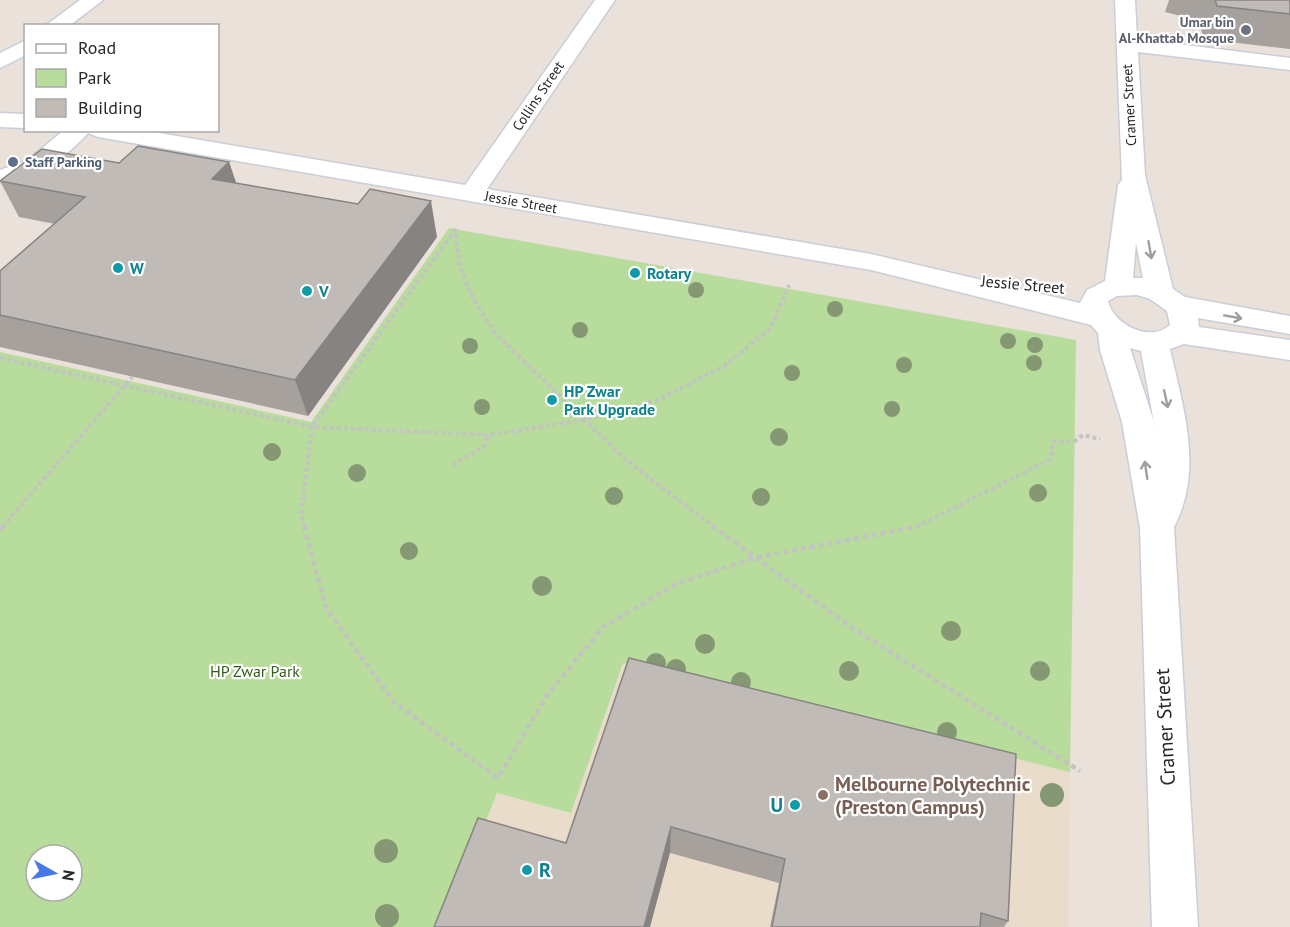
<svg xmlns="http://www.w3.org/2000/svg" width="1290" height="927" viewBox="0 0 1290 927" font-family="'PT Sans',sans-serif">
<style>
.education{fill:#eadccb}
.green{fill:#b8dc9b;fill-rule:evenodd}
.lines{fill:none;stroke-linecap:round;stroke-linejoin:round}
.minor-casing{stroke:#c9ced9;stroke-width:3}
.path-far1{stroke:#c3c3c3;stroke-width:4;stroke-dasharray:4 3;stroke-linecap:butt}
.path{stroke:#c3c3c3;stroke-width:4.5;stroke-dasharray:5 4;stroke-linecap:butt}
.minor{fill:#fff;fill-rule:evenodd}
.tree{fill:#859873}
.wall{fill:#a6a19d}
.shaded-wall{fill:#878380}
.building{fill:#c1bbb7;stroke:#878380;stroke-width:1.5}
.oneway{stroke:#9e9e9e}
.worship-dot{fill:#6b7280;stroke:#fff;stroke-width:2}
.service-dot{fill:#5c6f8a;stroke:#fff;stroke-width:2}
.culture-dot{fill:#0f9aa8;stroke:#fff;stroke-width:2}
.education-dot{fill:#8d6e63;stroke:#fff;stroke-width:2}
.labels{text-anchor:middle;stroke-width:4.5;stroke-linejoin:round;paint-order:stroke}
.far-worship-label{font-size:14px;font-weight:bold;fill:#5b616d;stroke:#fff;text-anchor:end}
.far-street-label{font-size:14px;fill:#282828;stroke:#fff}
.far-service-label{font-size:14px;font-weight:bold;fill:#4e5e75;stroke:#fff;text-anchor:start}
.culture-label{font-size:16px;font-weight:bold;fill:#0d838f;stroke:#fff;text-anchor:start}
.street-label{font-size:16px;fill:#282828;stroke:#fff}
.park-label{font-size:16px;fill:#335d1f;stroke:#fff}
.near-street-label{font-size:20px;fill:#282828;stroke:#fff}
.near-education-label{font-size:20px;font-weight:bold;fill:#785e54;stroke:#fff;text-anchor:start}
.near-culture-label{font-size:20px;font-weight:bold;fill:#0d838f;stroke:#fff;text-anchor:end}
</style>
<rect width="100%" height="100%" fill="#e9e1da"/>
<path class="education" d="M 623,663 L 1070,772 L 1068,927 L 444,927 L 497,793 L 571,813 Z"/>
<path class="green" d="M 449,228 L 1076,340 L 1070,772 L 623,663 L 571,813 L 497,793 L 444,927 L 0,927 L 0,352 L 311,422 ZM 36,855 L 72,855 L 72,891 L 36,891 Z"/>
<g class="lines">
<g class="minor-casing">
<path id="minor" d="M 80,0 L 103,0 L 69,26 L 45,26 Z
M 595,0 L 615,0 L 487,189 L 871,254 L 1080,303 L 1087,290 L 1105,281 L 1118,185 L 1122,180 L 1115,0 L 1135,0 L 1137,39 L 1290,58 L 1290,70 L 1138,52 L 1145,175 L 1173,289 L 1185,297 L 1290,316 L 1290,334 L 1198,318 L 1199,327 L 1290,340 L 1290,360 L 1184,344 L 1170,349 C 1183,407 1204,470 1174,527 L 1198,927 L 1152,927 L 1140,528 L 1122,422 L 1100,350 L 1098,333 L 1091,325 L 871,270 L 98,137 L 88,133 C 71,152 28,189 0,182 L 0,170 L 28,160 L 64,130 L 142,130 L 465,185 ZM 1136,243 L 1143,278 L 1133,278 ZM 1137,295 L 1150,299 L 1167,311 L 1170,325 C 1150,343 1114,325 1108,301 L 1117,296 ZM 1130,348 L 1141,351 L 1156,434 L 1154,422 Z
M 26,40 L 26,55 L 0,68 L 0,53 Z
M 0,113 L 26,114 L 26,128 L 0,127 Z"/>
</g>
<path class="path-far1" d="M 0,358 L 312,427 L 455,230 L 460,268 L 474,300 L 495,333 L 626,460 L 714,527
M 453,465 L 483,447 L 490,435
M 2,527 L 132,377
M 305,527 L 301,514 L 312,427 L 490,435 L 582,420 L 658,400 L 724,366 L 771,328 L 789,285
M 916,527 L 1051,459 L 1053,442 L 1075,441 L 1083,435 L 1100,439"/>
<path class="path" d="M 304,526 L 326,608 L 394,702 L 498,778 L 547,695 L 603,627 L 676,584 L 754,558 L 920,526
M 712,526 L 854,629 L 1080,771
M 0,530 L 4,526"/>
<use href="#minor" class="minor"/>
</g>
<g class="tree">
<circle cx="696" cy="290" r="8"/>
<circle cx="835" cy="309" r="8"/>
<circle cx="580" cy="330" r="8"/>
<circle cx="1008" cy="341" r="8"/>
<circle cx="1035" cy="345" r="8"/>
<circle cx="470" cy="346" r="8"/>
<circle cx="1034" cy="363" r="8"/>
<circle cx="904" cy="365" r="8"/>
<circle cx="792" cy="373" r="8"/>
<circle cx="482" cy="407" r="8"/>
<circle cx="892" cy="409" r="8"/>
<circle cx="779" cy="437" r="9"/>
<circle cx="272" cy="452" r="9"/>
<circle cx="357" cy="473" r="9"/>
<circle cx="1038" cy="493" r="9"/>
<circle cx="614" cy="496" r="9"/>
<circle cx="761" cy="497" r="9"/>
<circle cx="409" cy="551" r="9"/>
<circle cx="542" cy="586" r="10"/>
<circle cx="951" cy="631" r="10"/>
<circle cx="705" cy="644" r="10"/>
<circle cx="656" cy="663" r="10"/>
<circle cx="676" cy="669" r="10"/>
<circle cx="849" cy="671" r="10"/>
<circle cx="1040" cy="671" r="10"/>
<circle cx="741" cy="682" r="10"/>
<circle cx="947" cy="732" r="10"/>
<circle cx="1052" cy="795" r="12"/>
<circle cx="386" cy="851" r="12"/>
<circle cx="387" cy="916" r="12"/>
</g>
<path class="wall" d="M 1169,0 L 1290,0 L 1290,49 L 1203,39 L 1200,21 L 1165,12 Z
M 229,162 L 236,183 L 437,237 L 308,416 L 0,347 L 0,271 L 55,224 L 19,217 L 0,181 Z
M 629,658 L 1008,921 L 1004,927 L 770,927 L 779,883 L 670,853 L 566,843 Z"/>
<path class="shaded-wall" d="M 229,162 L 241,197 L 212,179 Z
M 431,201 L 437,237 L 308,416 L 295,380 Z
M 671,827 L 670,853 L 650,927 L 644,927 Z"/>
<path class="building" d="M 1215,0 L 1290,0 L 1290,14 L 1217,6 Z
M 138,146 L 229,162 L 212,179 L 358,204 L 370,189 L 431,201 L 295,380 L 0,315 L 0,271 L 85,197 L 0,181 L 42,149 L 119,163 Z
M 629,658 L 1016,754 L 1008,921 L 981,913 L 980,927 L 772,927 L 785,859 L 671,827 L 644,927 L 434,927 L 478,818 L 566,843 Z"/>
<defs><path id="oneway-shaft" d="M-6 0H5M1.5-3L5.5 0L1.5 3" fill="none" stroke-width="1.6" stroke-linecap="round" stroke-linejoin="round" transform="scale(1.5)"/></defs>
<g class="oneway">
<use href="#oneway-shaft" transform="translate(1150 250) rotate(80)"/>
<use href="#oneway-shaft" transform="translate(1233 317) rotate(10)"/>
<use href="#oneway-shaft" transform="translate(1166 399) rotate(78)"/>
<use href="#oneway-shaft" transform="translate(1146 470) rotate(-98)"/>
</g>
<circle class="worship-dot" cx="1246" cy="30" r="6"/>
<circle class="service-dot" cx="13" cy="162" r="6"/>
<g class="culture-dot">
<circle cx="118" cy="268" r="6"/>
<circle cx="635" cy="273" r="6"/>
<circle cx="307" cy="291" r="6"/>
<circle cx="552" cy="400" r="6"/>
<circle cx="795" cy="805" r="6"/>
<circle cx="527" cy="870" r="6"/>
</g>
<circle class="education-dot" cx="823" cy="795" r="6"/>
<g class="labels">
<g class="far-worship-label">
<text x="1234" y="27">Umar bin<tspan x="1234" dy="16">Al-Khattab Mosque</tspan></text>
</g>
<g class="far-street-label">
<text transform="translate(538 96) rotate(-56)" y="5">Collins Street</text>
<text transform="translate(1129 105) rotate(-93)" y="5">Cramer Street</text>
<text transform="translate(521 202) rotate(10)" y="5">Jessie Street</text>
</g>
<g class="far-service-label">
<text x="25" y="167">Staff Parking</text>
</g>
<g class="culture-label">
<text x="130" y="274">W</text>
<text x="647" y="279">Rotary</text>
<text x="319" y="297">V</text>
<text x="564" y="397">HP Zwar<tspan x="564" dy="18">Park Upgrade</tspan></text>
</g>
<g class="street-label">
<text transform="translate(1023 284) rotate(5)" y="6">Jessie Street</text>
</g>
<g class="park-label">
<text x="255" y="677">HP Zwar Park</text>
</g>
<g class="near-street-label">
<text transform="translate(1165 727) rotate(-93)" y="7">Cramer Street</text>
</g>
<g class="near-education-label">
<text x="835" y="791">Melbourne Polytechnic<tspan x="835" dy="23">(Preston Campus)</tspan></text>
</g>
<g class="near-culture-label">
<text x="783" y="812">U</text>
<text x="539" y="877" text-anchor="start">R</text>
</g>
</g>
<rect x="24" y="24" width="195" height="108" fill="#ffffff" stroke="#a9a9a9" stroke-width="1.5"/>
<rect x="36" y="44" width="30" height="9" fill="#ffffff" stroke="#a9a9a9" stroke-width="1.5"/>
<text x="78" y="54" font-size="18" fill="#282828">Road</text>
<rect x="36" y="69" width="30" height="18" fill="#b8dc9b" stroke="#a9a9a9" stroke-width="1.5"/>
<text x="78" y="84" font-size="18" fill="#282828">Park</text>
<rect x="36" y="99" width="30" height="18" fill="#c1bbb7" stroke="#a9a9a9" stroke-width="1.5"/>
<text x="78" y="114" font-size="18" fill="#282828">Building</text>
<g transform="translate(54 873) rotate(99)"><circle r="28" fill="#ffffff" stroke="#a9a9a9" stroke-width="1.5"/>
<path d="M0-4.5L10 22L0 15L-10 22Z" fill="#4678ea"/>
<text y="-9" font-size="16" font-weight="bold" text-anchor="middle" fill="#282828">N</text>
</g>
</svg>
